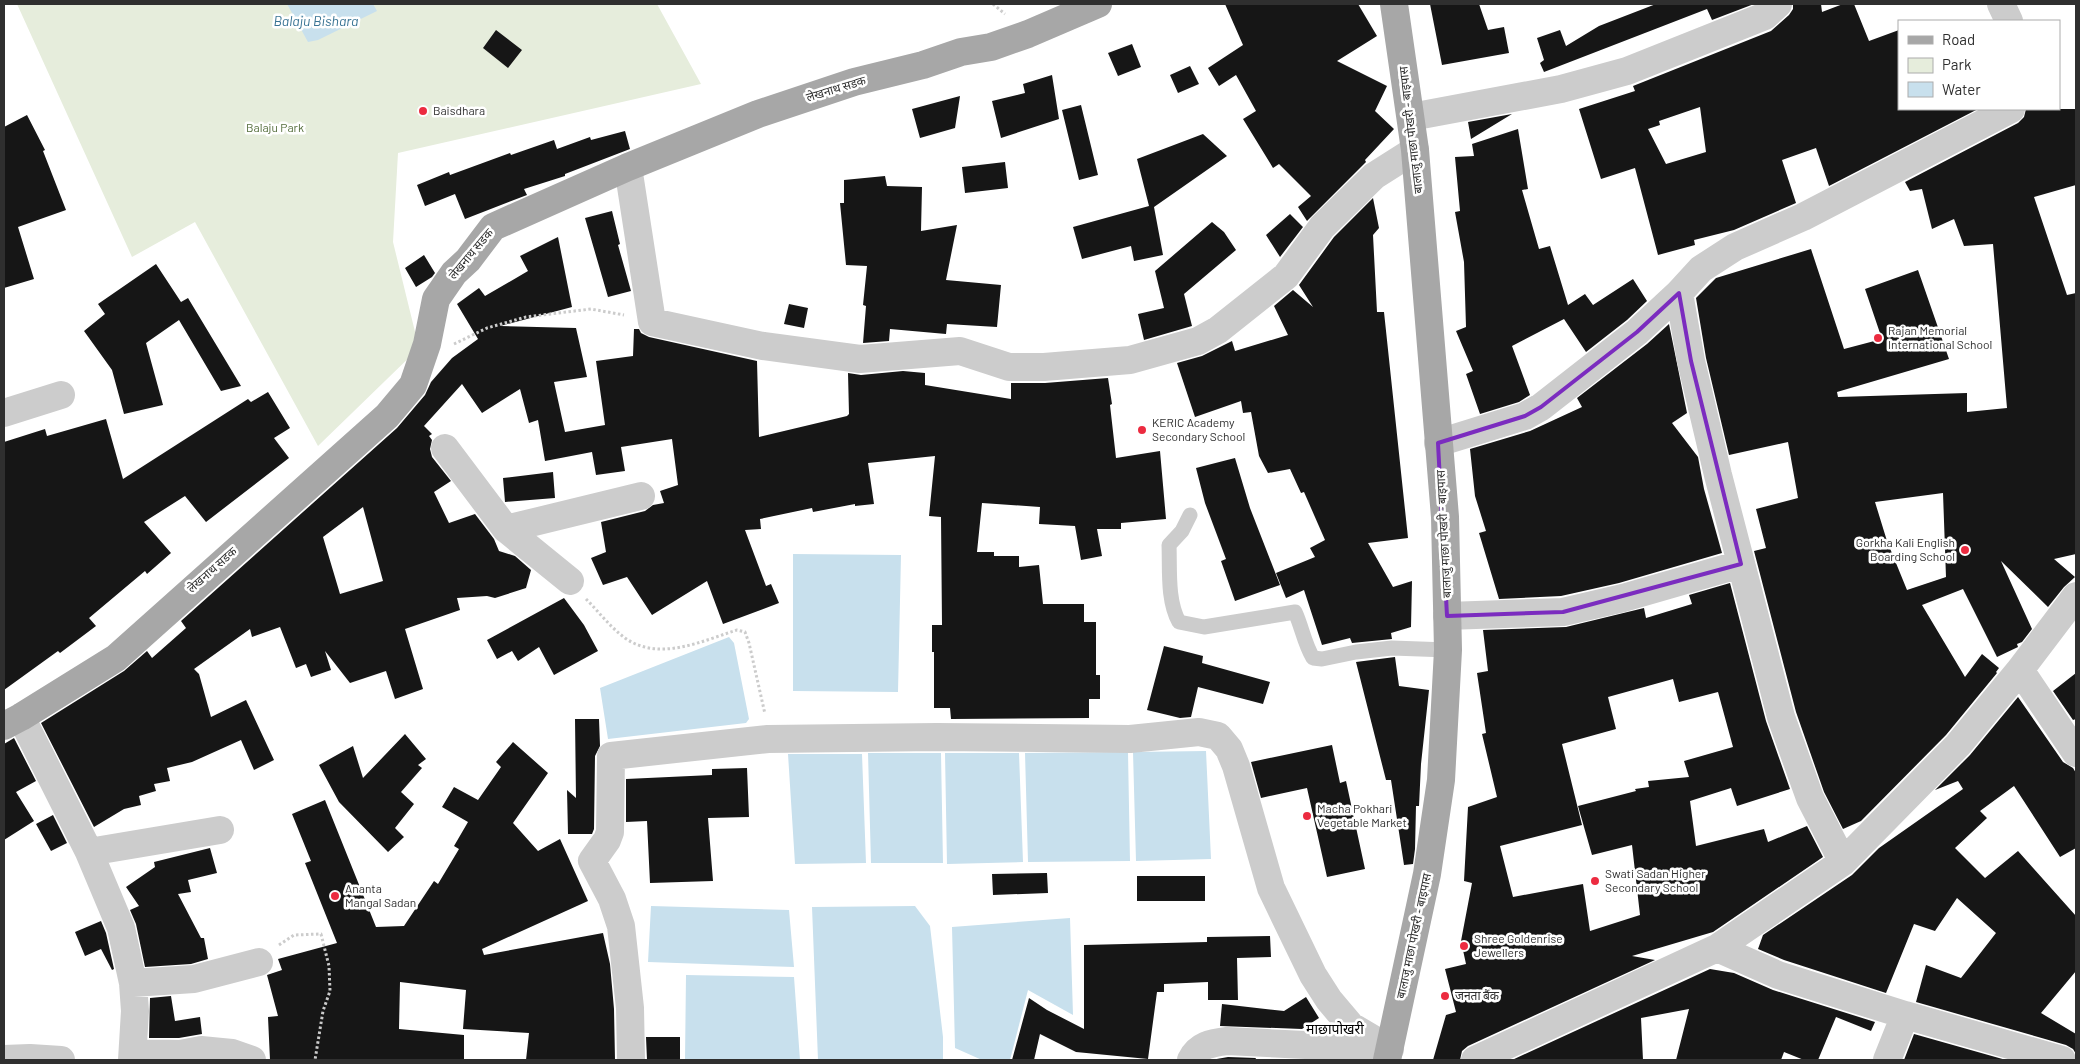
<svg xmlns="http://www.w3.org/2000/svg" width="2080" height="1064" viewBox="0 0 2080 1064" font-family="Barlow,'Noto Sans Devanagari',sans-serif">
<style>
.green{fill:#e6eddc}
.water{fill:#c8e0ed}
.building{fill:#161616;fill-rule:evenodd}
.lines{fill:none;stroke-linecap:round;stroke-linejoin:round}
.path{stroke:#ccc;stroke-width:3;stroke-dasharray:2.5 2.5;stroke-linecap:butt}
.service{stroke:#ccc;stroke-width:15}
.minor{stroke:#ccc;stroke-width:28}
.primary{stroke:#a7a7a7;stroke-width:28}
.marked{fill:none;stroke:#7b2cbf;stroke-width:4;stroke-linejoin:round}
.poi-dot{fill:#ec2b40;stroke:#fff;stroke-width:2}
.labels{text-anchor:middle;stroke-width:5;stroke-linejoin:round;paint-order:stroke}
.street-label{font-size:12px;fill:#2f2f2f;stroke:#fff}
.poi-label{font-size:12px;fill:#2f2f2f;stroke:#fff;text-anchor:start}
.park-label{font-size:12px;fill:#536c3a;stroke:#fff}
.water-label{font-size:14px;font-style:italic;fill:#3a7494;stroke:#fff}
.neighbourhood-label{font-size:14px;fill:#000;stroke:#fff}
</style>
<rect width="100%" height="100%" fill="#fff"/>
<path class="green" d="M 17,4 L 657,4 L 701,84 L 398,153 L 393,242 L 419,348 L 318,446 L 195,222 L 132,257 Z"/>
<path class="water" d="M 287,4 L 373,4 L 377,11 L 318,40 L 308,42 Z
M 793,554 L 901,555 L 898,692 L 793,691 Z
M 729,637 L 734,643 L 749,719 L 746,723 L 608,739 L 600,688 Z
M 1206,751 L 1211,859 L 1136,861 L 1133,752 Z
M 1128,752 L 1130,861 L 1028,862 L 1025,753 Z
M 868,753 L 941,753 L 943,863 L 871,863 Z
M 945,753 L 1019,753 L 1023,862 L 947,864 Z
M 788,754 L 862,754 L 866,863 L 795,864 Z
M 651,906 L 789,910 L 794,967 L 648,962 Z
M 915,906 L 930,926 L 943,1037 L 943,1060 L 818,1060 L 812,907 Z
M 1070,918 L 1073,1015 L 1028,990 L 1010,1060 L 982,1060 L 955,1048 L 952,927 Z
M 686,975 L 794,977 L 800,1060 L 685,1060 Z"/>
<path class="building" d="M 1225,4 L 1358,4 L 1377,36 L 1337,61 L 1387,86 L 1375,111 L 1394,129 L 1365,160 L 1366,162 L 1307,221 L 1298,207 L 1311,196 L 1279,164 L 1273,168 L 1243,119 L 1256,111 L 1236,75 L 1219,86 L 1208,68 L 1243,45 Z
M 1430,4 L 1479,4 L 1488,30 L 1504,27 L 1509,53 L 1442,65 Z
M 1656,4 L 1754,4 L 1712,20 L 1707,9 L 1544,72 L 1540,63 L 1544,60 L 1537,38 L 1560,30 L 1566,46 L 1599,26 Z
M 1793,4 L 1821,4 L 1822,12 L 1843,4 L 1854,4 L 1869,41 L 1899,30 L 1899,109 L 1978,109 L 1829,186 L 1816,148 L 1782,160 L 1796,203 L 1734,230 L 1694,240 L 1695,245 L 1658,255 L 1635,168 L 1601,179 L 1579,109 L 1635,91 L 1633,86 L 1771,31 L 1789,15 L 1793,9 ZM 1700,107 L 1706,152 L 1666,164 L 1648,129 L 1660,125 L 1659,121 Z
M 496,30 L 522,50 L 508,68 L 483,48 Z
M 1132,44 L 1141,67 L 1118,76 L 1108,53 Z
M 1190,66 L 1199,84 L 1178,93 L 1170,75 Z
M 1052,75 L 1059,119 L 1001,138 L 992,101 L 1025,93 L 1023,84 Z
M 960,96 L 955,128 L 920,138 L 912,109 Z
M 1081,105 L 1098,175 L 1079,180 L 1062,110 Z
M 2026,109 L 2076,109 L 2076,185 L 2034,197 L 2067,295 L 2076,293 L 2076,554 L 2054,559 L 2075,577 L 2064,587 L 2048,607 L 2001,561 L 2032,629 L 2022,642 L 2017,644 L 2018,647 L 1997,657 L 1963,589 L 1922,605 L 1965,677 L 1982,654 L 1999,668 L 1996,672 L 1997,673 L 1946,735 L 1861,821 L 1843,829 L 1824,792 L 1796,712 L 1754,551 L 1766,548 L 1756,509 L 1798,498 L 1788,442 L 1729,455 L 1706,358 L 1696,298 L 1716,278 L 1811,249 L 1844,349 L 1882,339 L 1865,289 L 1918,270 L 1949,359 L 1837,392 L 1838,397 L 1967,393 L 1967,412 L 2007,408 L 1993,244 L 1964,246 L 1954,219 L 1932,229 L 1922,189 L 1910,191 L 1905,182 L 2018,123 L 2024,117 ZM 1943,493 L 1946,577 L 1907,590 L 1887,541 L 1875,502 Z
M 1512,114 L 1471,139 L 1468,122 Z
M 27,115 L 45,150 L 43,151 L 66,210 L 18,227 L 34,279 L 4,288 L 4,127 Z
M 1518,129 L 1528,189 L 1522,190 L 1539,249 L 1550,246 L 1568,305 L 1585,294 L 1593,305 L 1633,279 L 1647,301 L 1627,320 L 1586,352 L 1564,319 L 1512,346 L 1530,395 L 1519,402 L 1480,414 L 1466,374 L 1473,371 L 1456,331 L 1466,327 L 1464,262 L 1455,212 L 1460,211 L 1455,157 L 1474,156 L 1472,144 Z
M 625,131 L 630,149 L 565,174 L 565,176 L 524,189 L 527,195 L 465,219 L 455,194 L 425,206 L 417,185 L 449,172 L 450,175 L 510,153 L 511,155 L 554,140 L 557,149 L 590,137 L 591,140 Z
M 1203,134 L 1227,156 L 1154,207 L 1163,255 L 1134,261 L 1131,246 L 1082,259 L 1073,227 L 1149,206 L 1137,159 Z
M 1005,162 L 1008,188 L 965,193 L 962,167 Z
M 885,176 L 887,186 L 922,187 L 921,231 L 957,225 L 946,280 L 1001,285 L 997,327 L 947,324 L 946,334 L 890,329 L 889,341 L 863,343 L 866,306 L 863,305 L 867,266 L 846,265 L 840,203 L 844,203 L 844,180 Z
M 1373,198 L 1379,228 L 1373,235 L 1377,312 L 1384,312 L 1408,538 L 1368,543 L 1393,587 L 1412,581 L 1411,627 L 1391,633 L 1392,639 L 1352,643 L 1350,638 L 1322,645 L 1304,590 L 1286,598 L 1276,573 L 1315,557 L 1310,548 L 1325,540 L 1304,492 L 1301,493 L 1290,469 L 1268,473 L 1259,456 L 1251,412 L 1243,413 L 1241,401 L 1195,417 L 1177,363 L 1202,356 L 1232,341 L 1235,351 L 1288,335 L 1274,306 L 1293,290 L 1313,307 L 1299,285 L 1334,237 Z
M 612,211 L 620,244 L 618,245 L 631,291 L 608,297 L 585,218 Z
M 1290,214 L 1303,227 L 1280,257 L 1266,235 Z
M 1212,222 L 1224,232 L 1236,250 L 1184,294 L 1192,326 L 1144,340 L 1138,314 L 1164,308 L 1155,271 Z
M 558,237 L 572,307 L 500,326 L 576,328 L 587,377 L 554,382 L 565,432 L 605,425 L 596,361 L 633,356 L 634,329 L 639,329 L 641,333 L 649,337 L 757,361 L 759,437 L 847,416 L 849,414 L 848,373 L 861,375 L 903,371 L 925,373 L 925,385 L 1011,399 L 1011,383 L 1045,383 L 1108,378 L 1112,404 L 1110,405 L 1116,458 L 1160,451 L 1166,519 L 1121,523 L 1121,529 L 1097,529 L 1102,556 L 1081,560 L 1075,526 L 1039,524 L 1040,507 L 982,503 L 977,552 L 994,552 L 994,556 L 1019,556 L 1019,567 L 1039,565 L 1043,604 L 1084,604 L 1084,622 L 1096,622 L 1096,675 L 1100,675 L 1100,699 L 1089,699 L 1089,718 L 951,719 L 950,708 L 934,708 L 934,652 L 932,652 L 932,625 L 942,625 L 941,517 L 929,516 L 935,456 L 868,463 L 874,504 L 855,506 L 855,504 L 813,512 L 812,508 L 760,519 L 761,529 L 745,530 L 766,586 L 771,584 L 779,603 L 723,624 L 707,581 L 652,615 L 627,577 L 603,585 L 591,558 L 606,552 L 601,522 L 645,511 L 653,505 L 664,503 L 660,491 L 678,485 L 672,439 L 621,447 L 625,471 L 596,475 L 592,452 L 545,461 L 538,420 L 529,423 L 520,389 L 482,413 L 462,384 L 424,426 L 432,434 L 429,436 L 432,440 L 430,449 L 432,457 L 451,481 L 434,492 L 449,523 L 475,514 L 494,539 L 499,551 L 515,556 L 531,570 L 526,588 L 495,598 L 487,596 L 457,598 L 460,610 L 405,629 L 423,689 L 395,699 L 386,671 L 350,683 L 325,651 L 331,670 L 311,677 L 306,664 L 296,668 L 280,627 L 252,637 L 250,629 L 194,669 L 199,674 L 211,717 L 246,700 L 274,760 L 254,770 L 241,740 L 192,762 L 167,768 L 170,781 L 154,784 L 156,791 L 139,796 L 141,805 L 124,809 L 94,827 L 41,723 L 124,671 L 147,651 L 152,658 L 186,628 L 181,621 L 397,428 L 425,395 L 431,382 L 452,358 L 478,339 L 457,304 L 479,288 L 485,296 L 528,271 L 520,256 ZM 363,507 L 383,581 L 340,594 L 323,537 Z
M 424,255 L 435,273 L 432,277 L 416,287 L 405,268 Z
M 156,264 L 181,302 L 188,298 L 241,386 L 221,391 L 179,320 L 146,343 L 163,405 L 124,414 L 112,370 L 84,331 L 105,314 L 98,304 Z
M 789,304 L 808,308 L 804,328 L 784,324 Z
M 1669,324 L 1687,413 L 1672,423 L 1698,457 L 1704,489 L 1722,553 L 1619,583 L 1561,596 L 1499,599 L 1479,533 L 1486,531 L 1475,496 L 1470,449 L 1530,431 L 1582,407 L 1577,398 L 1647,344 Z
M 268,392 L 290,428 L 274,438 L 289,458 L 206,522 L 185,496 L 144,522 L 171,553 L 147,574 L 145,571 L 89,618 L 96,626 L 60,653 L 58,651 L 4,690 L 4,442 L 45,429 L 47,436 L 106,419 L 123,479 L 248,399 L 251,402 Z
M 1235,458 L 1250,508 L 1280,585 L 1235,601 L 1221,561 L 1226,559 L 1205,503 L 1196,468 Z
M 553,472 L 555,498 L 505,502 L 503,478 Z
M 1730,583 L 1766,721 L 1790,789 L 1737,806 L 1731,788 L 1690,801 L 1696,846 L 1764,829 L 1768,842 L 1807,826 L 1823,857 L 1713,932 L 1632,956 L 1655,960 L 1468,1046 L 1462,1051 L 1460,1060 L 1433,1060 L 1446,1015 L 1456,1012 L 1445,969 L 1466,964 L 1461,941 L 1472,883 L 1464,881 L 1468,807 L 1497,797 L 1482,734 L 1486,733 L 1477,673 L 1488,671 L 1483,630 L 1566,627 L 1644,608 L 1646,618 L 1692,604 L 1689,595 ZM 1673,679 L 1679,702 L 1718,692 L 1733,747 L 1684,761 L 1689,777 L 1648,781 L 1649,787 L 1635,789 L 1636,791 L 1578,806 L 1592,855 L 1632,845 L 1640,915 L 1590,931 L 1583,884 L 1513,897 L 1500,846 L 1582,825 L 1562,744 L 1616,729 L 1608,697 Z
M 564,598 L 584,625 L 598,651 L 554,675 L 539,647 L 518,661 L 512,651 L 497,659 L 487,640 Z
M 1164,646 L 1203,656 L 1202,663 L 1270,682 L 1263,704 L 1198,687 L 1191,717 L 1180,718 L 1147,710 Z
M 1395,657 L 1399,686 L 1429,690 L 1421,764 L 1419,806 L 1416,806 L 1415,849 L 1413,864 L 1404,865 L 1391,780 L 1386,780 L 1356,662 Z
M 2076,673 L 2076,719 L 2073,720 L 2053,691 Z
M 2018,697 L 2063,762 L 2073,768 L 2076,773 L 2076,848 L 2060,857 L 2014,786 L 1980,811 L 1987,818 L 1955,848 L 1985,878 L 2018,851 L 2076,916 L 2076,971 L 2041,1013 L 2076,1034 L 2076,1054 L 2073,1049 L 2066,1045 L 1916,1002 L 1926,965 L 1961,978 L 1996,933 L 1957,898 L 1935,931 L 1914,924 L 1886,993 L 1784,960 L 1758,949 L 1763,935 L 1852,875 L 1879,848 L 1963,789 L 1958,781 L 1935,790 L 1970,755 Z
M 575,719 L 599,719 L 600,746 L 595,756 L 594,829 L 592,834 L 568,834 L 567,790 L 576,798 Z
M 405,734 L 426,759 L 418,765 L 422,768 L 401,792 L 414,804 L 395,828 L 404,837 L 388,852 L 339,802 L 319,765 L 353,746 L 363,778 Z
M 14,738 L 36,781 L 16,792 L 34,821 L 4,840 L 4,744 Z
M 513,742 L 548,773 L 513,823 L 538,851 L 560,839 L 588,901 L 482,949 L 484,955 L 603,933 L 610,964 L 614,1009 L 615,1060 L 526,1060 L 529,1033 L 463,1029 L 466,990 L 400,982 L 399,1029 L 464,1035 L 464,1060 L 270,1060 L 268,1017 L 278,1016 L 267,975 L 282,970 L 278,959 L 337,943 L 305,863 L 311,861 L 292,814 L 325,800 L 376,927 L 404,926 L 434,881 L 438,884 L 459,849 L 454,846 L 468,822 L 442,807 L 454,787 L 478,800 L 501,767 L 496,762 Z
M 1332,745 L 1340,783 L 1346,781 L 1365,869 L 1327,877 L 1307,788 L 1261,798 L 1251,762 Z
M 747,768 L 749,817 L 708,818 L 713,881 L 650,883 L 647,821 L 626,822 L 626,779 L 712,775 L 712,769 Z
M 53,815 L 67,843 L 51,851 L 36,824 Z
M 210,848 L 217,873 L 188,880 L 191,892 L 178,894 L 201,938 L 204,938 L 208,959 L 191,964 L 145,967 L 136,924 L 130,910 L 139,906 L 126,887 L 155,867 L 154,862 Z
M 1047,873 L 1048,893 L 993,895 L 992,874 Z
M 1137,876 L 1205,876 L 1205,901 L 1137,901 Z
M 101,921 L 106,933 L 114,969 L 112,970 L 101,949 L 85,956 L 75,932 Z
M 1270,936 L 1271,957 L 1237,958 L 1238,1000 L 1208,1000 L 1208,982 L 1164,984 L 1164,992 L 1157,992 L 1148,1059 L 1076,1052 L 1040,1034 L 1034,1060 L 1012,1060 L 1029,998 L 1047,1010 L 1084,1029 L 1084,945 L 1207,942 L 1207,937 Z
M 1710,969 L 1734,973 L 1773,990 L 1875,1022 L 1871,1031 L 1836,1017 L 1818,1060 L 1804,1060 L 1784,1052 L 1781,1060 L 1676,1060 L 1689,1009 L 1641,1018 L 1643,1060 L 1512,1060 Z
M 171,996 L 175,1021 L 200,1017 L 202,1034 L 179,1038 L 149,1038 L 150,998 Z
M 1306,997 L 1319,1018 L 1302,1029 L 1220,1026 L 1222,1004 L 1284,1011 Z
M 1914,1034 L 2006,1060 L 1904,1060 Z
M 646,1037 L 680,1037 L 680,1060 L 647,1060 Z
M 1228,1057 L 1256,1058 L 1255,1060 L 1211,1060 Z"/>
<g class="lines">
<path class="path" d="M 993,4 L 1005,14
M 454,344 L 487,328 L 526,317 L 591,309 L 624,315
M 586,599 C 599,612 610,627 625,638 C 659,662 702,641 737,630 L 745,632 L 749,643 L 765,714
M 279,945 L 294,935 L 321,934 L 329,966 L 330,991 L 323,1011 L 315,1060"/>
<path class="service" d="M 1190,515 L 1182,531 L 1169,545 C 1170,570 1167,600 1179,622 L 1204,627 L 1295,612 C 1302,627 1304,643 1313,658 L 1322,659 L 1356,652 L 1392,648 L 1448,650"/>
<path class="minor" d="M 2001,4 L 2009,21
M 1411,117 L 1561,89 L 1627,71 L 1765,16 L 1778,4
M 628,167 L 652,322 L 763,346 L 860,359 L 960,351 L 1009,367 L 1044,367 L 1130,360 L 1198,341 L 1218,330 L 1286,276 L 1322,227 L 1374,176 L 1415,150
M 1679,293 L 1691,361 L 1718,475 L 1781,717 L 1810,798 L 1843,862
M 4,413 L 61,395
M 1438,443 L 1525,416 L 1541,407 L 1637,332 L 1679,293 L 1701,269 L 1735,247 L 1803,217 L 2011,109
M 445,448 L 506,529 L 641,496
M 506,529 L 570,581
M 1447,616 L 1563,612 L 1623,598 L 1741,564
M 2020,670 L 2076,753
M 21,717 L 89,852 L 220,830
M 89,852 L 121,928 L 133,983 L 194,979 L 259,962
M 1717,948 L 1843,862 L 1958,745 L 2020,670 L 2076,596
M 133,1053 L 180,1054 L 201,1050 L 232,1053 L 252,1060
M 4,1059 L 30,1058 L 61,1060
M 132,1060 L 135,1011 L 133,983
M 631,1060 L 630,1008 L 621,926 L 612,899 L 592,861 L 607,840 L 610,832 L 611,756 L 768,739 L 937,737 L 1130,739 L 1199,732 L 1218,736 L 1229,749 L 1236,766 L 1271,888 L 1313,975 L 1329,1000 L 1351,1026 L 1390,1049
M 1191,1060 C 1198,1045 1211,1043 1227,1041 L 1386,1049
M 1475,1060 L 1717,948 L 1778,975 L 1905,1015 L 2062,1060
M 1887,1060 L 1905,1015"/>
<path class="primary" d="M 4,726 L 21,717 L 116,658 L 387,416 L 413,385 L 427,344 L 436,299 L 454,273 L 468,260 L 493,227 L 628,167 L 758,114 L 854,82 L 923,65 L 961,52 L 991,47 L 1028,34 L 1098,4
M 1387,1060 L 1427,874 L 1441,780 L 1448,650 L 1445,517 L 1415,150 L 1394,4"/>
</g>
<path class="marked" d="M 1679,293 L 1691,361 L 1741,564 L 1563,612 L 1447,616 L 1438,443 L 1525,416 L 1541,407 L 1637,332 Z"/>
<g class="poi-dot">
<circle cx="423" cy="111" r="5"/>
<circle cx="1878" cy="338" r="5"/>
<circle cx="1142" cy="430" r="5"/>
<circle cx="1965" cy="550" r="5"/>
<circle cx="1307" cy="816" r="5"/>
<circle cx="1595" cy="881" r="5"/>
<circle cx="335" cy="896" r="5"/>
<circle cx="1464" cy="946" r="5"/>
<circle cx="1445" cy="996" r="5"/>
</g>
<g class="labels">
<g class="street-label">
<text transform="translate(836 89) rotate(-17)" y="4">लेखनाथ सडक</text>
<text transform="translate(1411 130) rotate(-97)" y="4">बालाजु माछा पोखरी - बाइपास</text>
<text transform="translate(471 254) rotate(-50)" y="4">लेखनाथ सडक</text>
<text transform="translate(1444 534) rotate(-93)" y="4">बालाजु माछा पोखरी - बाइपास</text>
<text transform="translate(212 570) rotate(-42)" y="4">लेखनाथ सडक</text>
<text transform="translate(1414 936) rotate(-78)" y="4">बालाजु माछा पोखरी - बाइपास</text>
</g>
<g class="poi-label">
<text x="433" y="115">Baisdhara</text>
<text x="1888" y="335">Rajan Memorial<tspan x="1888" dy="14">International School</tspan></text>
<text x="1152" y="427">KERIC Academy<tspan x="1152" dy="14">Secondary School</tspan></text>
<text x="1955" y="547" text-anchor="end">Gorkha Kali English<tspan x="1955" dy="14">Boarding School</tspan></text>
<text x="1317" y="813">Macha Pokhari<tspan x="1317" dy="14">Vegetable Market</tspan></text>
<text x="1605" y="878">Swati Sadan Higher<tspan x="1605" dy="14">Secondary School</tspan></text>
<text x="345" y="893">Ananta<tspan x="345" dy="14">Mangal Sadan</tspan></text>
<text x="1474" y="943">Shree Goldenrise<tspan x="1474" dy="14">Jewellers</tspan></text>
<text x="1455" y="1000">जनता बैंक</text>
</g>
<g class="park-label">
<text x="275" y="132">Balaju Park</text>
</g>
<g class="water-label">
<text x="316" y="26">Balaju Bishara</text>
</g>
<g class="neighbourhood-label">
<text x="1335" y="1034">माछापोखरी</text>
</g>
</g>
<rect width="2080" height="1064" fill="none" stroke="#2f2f2f" stroke-width="10"/>
<rect x="1898" y="20" width="162" height="90" fill="#ffffff" stroke="#acacac"/>
<rect x="1908" y="36" width="25" height="8" fill="#a7a7a7" stroke="#acacac"/>
<text x="1942" y="45" font-size="15" fill="#2f2f2f">Road</text>
<rect x="1908" y="58" width="25" height="15" fill="#e6eddc" stroke="#acacac"/>
<text x="1942" y="70" font-size="15" fill="#2f2f2f">Park</text>
<rect x="1908" y="82" width="25" height="15" fill="#c8e0ed" stroke="#acacac"/>
<text x="1942" y="95" font-size="15" fill="#2f2f2f">Water</text>
</svg>
